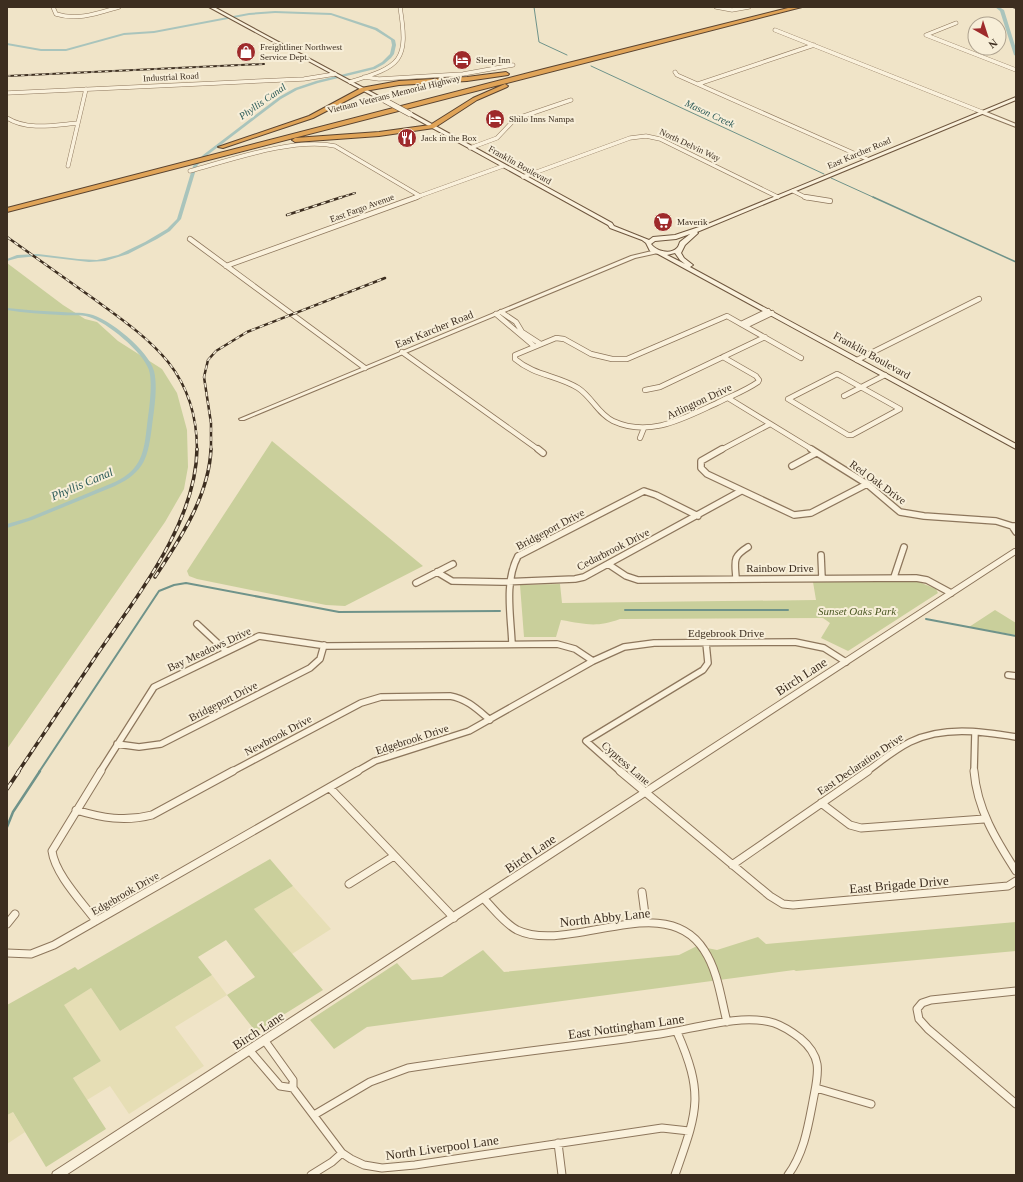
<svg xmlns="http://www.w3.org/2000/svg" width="1023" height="1182" viewBox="0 0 1023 1182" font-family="Georgia,serif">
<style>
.farmland{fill:#e6deb5}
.green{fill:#c9cf9b}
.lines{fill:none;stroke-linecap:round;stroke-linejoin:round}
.stream-far3{stroke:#6f938a;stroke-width:1}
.stream-far2{stroke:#6f938a;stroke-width:1.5}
.stream-far1{stroke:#6f938a;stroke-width:2}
.stream{stroke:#6f938a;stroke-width:2.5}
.canal{fill:#a9c4bc;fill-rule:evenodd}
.minor-far3-casing{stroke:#8d765c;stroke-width:4.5}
.minor-far2-casing{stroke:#8d765c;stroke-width:6}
.minor-far1-casing{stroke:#8d765c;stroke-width:8}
.minor-casing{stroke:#8d765c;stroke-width:9}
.tertiary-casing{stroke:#8d765c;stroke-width:2}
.secondary-casing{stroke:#6f573f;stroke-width:2}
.motorway-casing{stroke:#5b4430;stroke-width:2}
.minor-far3{stroke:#faf1dc;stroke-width:3.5}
.minor-far2{stroke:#faf1dc;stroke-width:4.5}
.minor-far1{stroke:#faf1dc;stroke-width:5.5}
.minor{stroke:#faf1dc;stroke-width:7}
.tertiary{fill:#faf1dc;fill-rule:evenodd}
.secondary{fill:#faf1dc;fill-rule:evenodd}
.motorway{fill:#e0a458;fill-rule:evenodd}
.rail-far3-casing{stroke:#3d2e20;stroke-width:2}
.rail-far2-casing{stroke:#3d2e20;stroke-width:2.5}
.rail-far1-casing{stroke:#3d2e20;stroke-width:3.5}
.rail-casing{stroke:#3d2e20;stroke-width:4}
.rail-far3{stroke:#f7eed8;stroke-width:1;stroke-dasharray:3.5;stroke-linecap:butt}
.rail-far2{stroke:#f7eed8;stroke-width:1.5;stroke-dasharray:4.5;stroke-linecap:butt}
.rail-far1{stroke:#f7eed8;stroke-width:2;stroke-dasharray:6;stroke-linecap:butt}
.rail{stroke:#f7eed8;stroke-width:2.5;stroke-dasharray:8;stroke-linecap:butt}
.secondary-bridge-casing{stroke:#6f573f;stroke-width:6;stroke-linecap:butt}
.secondary-bridge{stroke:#faf1dc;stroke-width:5}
.labels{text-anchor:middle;stroke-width:4;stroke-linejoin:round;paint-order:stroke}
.far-poi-label{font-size:9px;fill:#3d2e20;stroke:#f7eed8;text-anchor:start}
.far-street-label{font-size:9px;fill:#3d2e20;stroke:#f7eed8}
.far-water-label{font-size:10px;font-style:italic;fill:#2f5d5a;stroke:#f7eed8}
.street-label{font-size:11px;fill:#3d2e20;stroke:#f7eed8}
.park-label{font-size:11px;font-style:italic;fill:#4d5a26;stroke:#f7eed8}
.water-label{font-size:12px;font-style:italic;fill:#2f5d5a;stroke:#f7eed8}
.near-street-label{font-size:13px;fill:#3d2e20;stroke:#f7eed8}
</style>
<rect width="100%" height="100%" fill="#f0e4c8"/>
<path class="farmland" d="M 293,886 L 331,929 L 292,954 L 254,909 Z
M 212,975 L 227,995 L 175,1027 L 204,1066 L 129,1114 L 110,1086 L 87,1100 L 73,1078 L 101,1061 L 63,1005 L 91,988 L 120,1031 Z
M 12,1111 L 25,1132 L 7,1144 L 7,1115 Z"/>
<path class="green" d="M 7,263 L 63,305 L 85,319 L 97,322 L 118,341 L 162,369 L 177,393 L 187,430 L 188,467 L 184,489 L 165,522 L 7,749 Z
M 272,441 L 423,566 L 345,606 L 326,605 L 197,579 L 189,576 L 187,571 Z
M 813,582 L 919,582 L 936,589 L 938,593 L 848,651 L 821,638 L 830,623 L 823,618 L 620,619 C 595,628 586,624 561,620 L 556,637 L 524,637 L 520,585 L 560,584 L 562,603 L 816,600 Z
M 995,610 L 1016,623 L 1016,635 L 969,627 Z
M 270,859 L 293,886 L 254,909 L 323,990 L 256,1032 L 227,995 L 255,977 L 226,940 L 198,957 L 212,975 L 120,1031 L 91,988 L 64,1005 L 101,1061 L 73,1078 L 106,1129 L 46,1167 L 13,1112 L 7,1115 L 7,1005 L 75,967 L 78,970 Z
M 1016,922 L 1016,951 L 796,971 L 794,970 L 367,1027 L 334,1049 L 310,1020 L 397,963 L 412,980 L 442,977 L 483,950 L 504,972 L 679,955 L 697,946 L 717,950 L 758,937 L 766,944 Z"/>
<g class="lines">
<path class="stream-far3" d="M 534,7 L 539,42 L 567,55
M 591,66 L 824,174
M 831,178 L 875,198"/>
<path class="stream-far2" d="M 873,197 L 1016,262"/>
<path class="stream-far1" d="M 625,610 L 788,610
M 926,619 L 1016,636
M 39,772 L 159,591 L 174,585 L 186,583 L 339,612 L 500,611"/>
<path class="stream" d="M 7,827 L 13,812 L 40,771"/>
<path class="canal" d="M 995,7 L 999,7 L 1004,10 L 1016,49 L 1016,56 L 1014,55 L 1000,11 Z
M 275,11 L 331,13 L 377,28 L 395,40 L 396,45 L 394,54 L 391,58 L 384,64 L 375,69 L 318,83 L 297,90 L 281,99 L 205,157 L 197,166 L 181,219 L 170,231 L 157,239 L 128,254 L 105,261 L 89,262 L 38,256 L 18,258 L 7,261 L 7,259 L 17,255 L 38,254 L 78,259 L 97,260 L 118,255 L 145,242 L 167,229 L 177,219 L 193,166 L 203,155 L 279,97 L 295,88 L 316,81 L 373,67 L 382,62 L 390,54 L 392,45 L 391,40 L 375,30 L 331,15 L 275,13 L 249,15 L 154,33 L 124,35 L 66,51 L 41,51 L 7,45 L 7,43 L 41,49 L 66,49 L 124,33 L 154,31 L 249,13 Z
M 7,308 C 25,310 43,311 62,312 C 70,313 81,312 89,314 C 109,318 149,351 154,371 C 158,387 154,410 152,426 C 148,457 145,472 115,486 L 32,520 L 7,528 L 7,524 L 28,518 L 115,482 C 142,469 144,452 147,425 C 149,410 153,384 149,370 C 143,352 107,322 89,317 C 80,314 70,316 61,315 C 43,314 25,313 7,310 Z"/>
<g class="minor-far3-casing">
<path id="minor-far3" d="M 53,7 L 56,14 C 78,21 98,13 119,7
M 716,7 L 732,10 L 749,7
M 956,23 L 926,35 L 1016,70
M 775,30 L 982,112
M 675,72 L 677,75 L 867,159
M 364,77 L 379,79 L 463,74 L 513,65
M 350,82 C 401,66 409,62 400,7
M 698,84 L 814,45
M 7,93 L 304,79 L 335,74
M 7,118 C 28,131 55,125 78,123
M 470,148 L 497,138 L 515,119 L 571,100
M 68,166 L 86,89
M 190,171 C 230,160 295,137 335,146 L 420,196
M 523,177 L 630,138 L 646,136 L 660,139 L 778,197
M 793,191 L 807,198
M 414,198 L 503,166"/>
</g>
<g class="minor-far2-casing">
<path id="minor-far2" d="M 805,197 L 830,201
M 190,239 L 365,368
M 226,266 L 417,197
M 501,312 L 516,322 L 522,332 L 539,343
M 496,314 L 534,346
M 741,324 L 768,311
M 745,326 L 772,313
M 402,352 L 539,450
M 723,357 L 756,376 L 759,380 L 758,382 C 745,391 731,396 717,403 C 684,418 650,438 613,421 C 598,414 592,397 578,388 C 557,375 535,376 515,359 L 515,355 L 556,338 L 564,339 L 591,354 L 612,359 L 627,359 L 727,316 L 801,358
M 857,360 L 979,299
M 837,374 L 841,376 L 900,409 L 852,435 L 848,435 L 788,399 Z
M 645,390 L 660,387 L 765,337
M 844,396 L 885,375
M 728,398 L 813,450
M 640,438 L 644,428
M 721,450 L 770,424"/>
</g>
<g class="minor-far1-casing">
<path id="minor-far1" d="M 538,449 L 543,453
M 722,449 L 701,461 L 701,468 L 707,474 L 794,515 L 811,513 L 867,484
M 811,449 L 867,484 L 900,512 L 924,516 L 996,521 L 1012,526
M 792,466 L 816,453
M 1016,526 L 1012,526 L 1016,532
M 821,555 L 822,578
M 608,564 L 626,576 L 638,580 L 916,578 L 927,580 L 951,593
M 437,572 L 452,581 L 502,582 L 575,579 L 584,577 L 741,491
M 894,577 L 904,547
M 736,578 C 735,561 732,557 748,547
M 416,583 L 453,564
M 197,624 L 226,651
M 512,644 C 511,616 504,582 518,556 L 644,491 L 656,495 L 698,516
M 1008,675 L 1016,676
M 117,744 L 139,747 L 161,744 L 310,668 L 320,659 L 324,645
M 100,772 L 154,687 L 259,636 L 327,646 L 557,644 L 575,649 L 593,661
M 231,772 L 361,703 L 381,697 L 450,696 C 467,699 477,709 490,720
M 356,772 L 375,761 L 469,731 L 593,661 L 624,647 L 654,643 L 795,642 L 824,648 L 846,662
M 621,772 L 586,741 L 703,670 L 708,663 L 706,643
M 866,772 C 880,762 894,750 910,742 C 943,726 980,731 1016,737
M 974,772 L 975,732"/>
</g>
<g class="minor-casing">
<path id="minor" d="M 620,771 L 770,896 L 783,904 L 793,905 L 1008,886 L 1016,881
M 974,771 C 977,809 996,840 1016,871
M 330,788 L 454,918
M 821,803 L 850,825 L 861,828 L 984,819
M 76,810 C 102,818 125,822 152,815 L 233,771
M 732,865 L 868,771
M 349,884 L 394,856
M 642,892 L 646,922
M 484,899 C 494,909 504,923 517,930 C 569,955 665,888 704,950 C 718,971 721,999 727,1022
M 96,921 C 82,902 55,874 52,851 L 101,771
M 7,924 L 15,914
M 7,953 L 31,954 L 54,945 L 358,771
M 1016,991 L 931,1000 L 922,1003 L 917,1009 L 919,1019 L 928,1029 L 1016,1104
M 265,1041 L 293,1080 L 293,1088 L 342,1153 L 351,1159 L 364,1165 L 382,1168 L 415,1165 L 662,1128 L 689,1131
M 250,1051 L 280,1086 L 293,1088
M 816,1088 L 871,1104
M 314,1115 L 370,1082 L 408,1068 C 492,1055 576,1046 660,1034 C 694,1029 741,1013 774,1023 C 783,1026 792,1032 800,1038 C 824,1058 818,1074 813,1101 C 808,1127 804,1153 788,1175
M 558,1143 L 562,1175
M 311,1175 L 332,1162 L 342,1153
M 675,1175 C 697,1112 705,1096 677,1032"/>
</g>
<g class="tertiary-casing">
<path id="tertiary" d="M 980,111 L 984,111 L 1016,124 L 1016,127 L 980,113 Z
M 656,250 L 658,251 L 658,253 L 635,258 L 244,420 L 240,420 L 239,419 L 631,256 Z
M 1014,549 L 1016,549 L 1016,554 L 66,1175 L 52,1175 L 53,1172 Z"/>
</g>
<g class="secondary-casing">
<path id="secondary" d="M 209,7 L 214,7 L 386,100 L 382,101 Z
M 1016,97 L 1016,100 L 697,232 L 698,233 L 697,234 L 685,245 L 681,253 L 684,258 L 693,265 L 690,267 L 1016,444 L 1016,449 L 658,254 L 650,251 L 646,243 L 642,240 L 610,228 L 608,225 L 407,114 L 412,113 L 612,223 L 614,226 L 649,240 L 653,237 L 675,235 L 708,224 ZM 690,234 C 687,237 683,239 680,242 C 679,244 679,246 677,248 C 670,255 656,251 651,244 L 655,241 L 676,239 ZM 675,253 L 680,260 L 685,264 L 667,255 Z"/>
</g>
<g class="motorway-casing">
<path id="motorway" d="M 792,7 L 802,7 L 7,212 L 7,208 L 544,69 Z
M 506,72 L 509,74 L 508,75 L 467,81 L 399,85 L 365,91 L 313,118 L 223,148 L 218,147 L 309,116 L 361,88 L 399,81 L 467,77 Z
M 505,84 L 508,86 L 507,87 L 477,100 L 434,128 L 379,136 L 295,142 L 292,140 L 295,138 L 379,132 L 430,125 L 473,98 Z"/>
</g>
<use href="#minor-far3" class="minor-far3"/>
<use href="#minor-far2" class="minor-far2"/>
<use href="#minor-far1" class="minor-far1"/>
<use href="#minor" class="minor"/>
<use href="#tertiary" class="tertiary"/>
<use href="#secondary" class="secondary"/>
<use href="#motorway" class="motorway"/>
<g class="rail-far3-casing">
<path id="rail-far3" d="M 1013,7 L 1016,8
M 7,76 L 264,64
M 339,198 L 355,193"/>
</g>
<g class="rail-far2-casing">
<path id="rail-far2" d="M 287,215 L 342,197
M 7,237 C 36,258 65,278 94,299 C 152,341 197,372 197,450
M 211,450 L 211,423 L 204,377 L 208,360 L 216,351 L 247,332 L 385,278"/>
</g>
<g class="rail-far1-casing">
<path id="rail-far1" d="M 155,577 C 180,539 209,496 211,449
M 18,772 C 44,733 70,695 96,656 C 136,597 196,524 197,449"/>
</g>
<g class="rail-casing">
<path id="rail" d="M 7,789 L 19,771"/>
</g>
<use href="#rail-far3" class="rail-far3"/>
<use href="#rail-far2" class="rail-far2"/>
<use href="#rail-far1" class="rail-far1"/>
<use href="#rail" class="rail"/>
<g class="secondary-bridge-casing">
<path id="secondary-bridge" d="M 384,100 L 410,114"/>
</g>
<use href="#secondary-bridge" class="secondary-bridge"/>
</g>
<defs>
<g id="shop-disc" transform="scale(1)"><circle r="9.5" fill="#9e2a2b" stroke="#f7eed8"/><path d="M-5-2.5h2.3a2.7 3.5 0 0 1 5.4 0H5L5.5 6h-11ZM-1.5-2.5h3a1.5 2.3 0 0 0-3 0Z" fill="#fff"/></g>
<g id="hotel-disc" transform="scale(1)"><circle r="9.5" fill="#9e2a2b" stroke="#f7eed8"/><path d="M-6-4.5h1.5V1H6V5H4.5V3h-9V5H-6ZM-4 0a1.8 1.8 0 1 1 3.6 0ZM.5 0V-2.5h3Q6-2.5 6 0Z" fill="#fff"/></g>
<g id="restaurant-disc" transform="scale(1)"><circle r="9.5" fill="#9e2a2b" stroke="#f7eed8"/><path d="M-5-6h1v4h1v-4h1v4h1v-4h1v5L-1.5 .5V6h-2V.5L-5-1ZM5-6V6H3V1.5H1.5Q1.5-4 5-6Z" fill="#fff"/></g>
<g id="supermarket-disc" transform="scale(1)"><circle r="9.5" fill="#9e2a2b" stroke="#f7eed8"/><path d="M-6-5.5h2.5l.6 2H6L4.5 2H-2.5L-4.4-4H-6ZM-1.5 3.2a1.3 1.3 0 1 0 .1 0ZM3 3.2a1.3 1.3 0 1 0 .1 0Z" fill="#fff"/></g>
</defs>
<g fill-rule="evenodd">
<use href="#shop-disc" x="246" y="52"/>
<use href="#hotel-disc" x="462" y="60"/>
<use href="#hotel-disc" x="495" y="119"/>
<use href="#restaurant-disc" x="407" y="138"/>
<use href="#supermarket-disc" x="663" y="222"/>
</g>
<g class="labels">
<g class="far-poi-label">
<text x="260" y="50">Freightliner Northwest<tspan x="260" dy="10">Service Dept.</tspan></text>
<text x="476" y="63">Sleep Inn</text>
<text x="509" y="122">Shilo Inns Nampa</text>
<text x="421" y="141">Jack in the Box</text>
<text x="677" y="225">Maverik</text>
</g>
<g class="far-street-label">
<text transform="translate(171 77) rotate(-3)" y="3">Industrial Road</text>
<text transform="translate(394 94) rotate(-14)" y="3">Vietnam Veterans Memorial Highway</text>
<text transform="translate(690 145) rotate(25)" y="3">North Delvin Way</text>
<text transform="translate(859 153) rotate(-23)" y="3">East Karcher Road</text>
<text transform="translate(520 165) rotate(29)" y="3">Franklin Boulevard</text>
<text transform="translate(362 208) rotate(-20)" y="3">East Fargo Avenue</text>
</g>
<g class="far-water-label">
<text transform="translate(262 101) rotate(-35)" y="4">Phyllis Canal</text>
<text transform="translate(710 113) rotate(25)" y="4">Mason Creek</text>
</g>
<g class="street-label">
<text transform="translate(434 329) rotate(-22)" y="4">East Karcher Road</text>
<text transform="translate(872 355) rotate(29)" y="4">Franklin Boulevard</text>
<text transform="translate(699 401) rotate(-25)" y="4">Arlington Drive</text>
<text transform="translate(878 482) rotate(36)" y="4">Red Oak Drive</text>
<text transform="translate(550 529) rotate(-28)" y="4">Bridgeport Drive</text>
<text transform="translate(613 549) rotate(-27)" y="4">Cedarbrook Drive</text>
<text x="780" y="572">Rainbow Drive</text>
<text x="726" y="637">Edgebrook Drive</text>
<text transform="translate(209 649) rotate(-25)" y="4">Bay Meadows Drive</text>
<text transform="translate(223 701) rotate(-27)" y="4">Bridgeport Drive</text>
<text transform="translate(278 735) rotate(-28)" y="4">Newbrook Drive</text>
<text transform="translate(412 739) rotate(-18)" y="4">Edgebrook Drive</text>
<text transform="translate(626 763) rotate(41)" y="4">Cypress Lane</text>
<text transform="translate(860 764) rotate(-34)" y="4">East Declaration Drive</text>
<text transform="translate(125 893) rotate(-30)" y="4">Edgebrook Drive</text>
</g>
<g class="park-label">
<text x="857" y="615">Sunset Oaks Park</text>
</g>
<g class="water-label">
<text transform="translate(82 484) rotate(-23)" y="4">Phyllis Canal</text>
</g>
<g class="near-street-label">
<text transform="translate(801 676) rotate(-33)" y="5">Birch Lane</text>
<text transform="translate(530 853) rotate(-34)" y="5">Birch Lane</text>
<text transform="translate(899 884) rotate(-5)" y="5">East Brigade Drive</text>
<text transform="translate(605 917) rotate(-6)" y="5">North Abby Lane</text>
<text transform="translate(626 1026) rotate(-8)" y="5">East Nottingham Lane</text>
<text transform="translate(258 1030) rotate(-33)" y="5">Birch Lane</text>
<text transform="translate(442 1147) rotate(-8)" y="5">North Liverpool Lane</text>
</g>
</g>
<rect width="1023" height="1182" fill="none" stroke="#3d2e20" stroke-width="16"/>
<g transform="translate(987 36) rotate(141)"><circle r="19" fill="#f7eed8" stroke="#ada18e"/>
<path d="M0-3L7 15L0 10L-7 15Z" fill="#9e2a2b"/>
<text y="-6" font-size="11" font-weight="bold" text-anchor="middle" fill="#3d2e20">N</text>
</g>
</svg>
